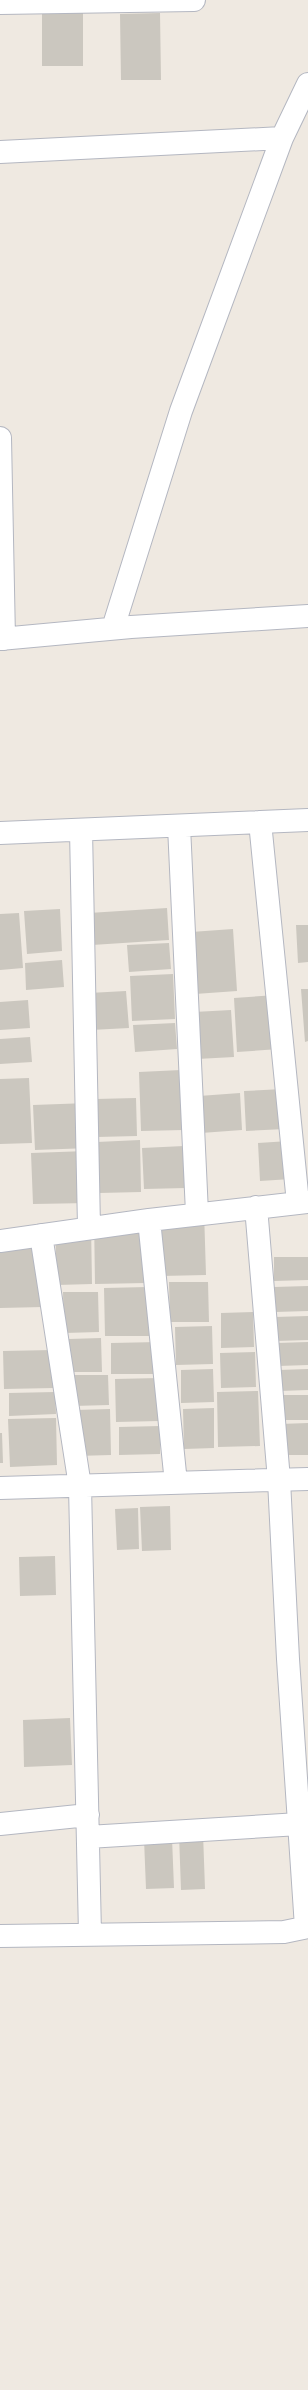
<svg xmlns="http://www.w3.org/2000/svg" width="308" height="2390" viewBox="0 0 308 2390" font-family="Manrope,sans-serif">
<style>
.building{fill:#cbc7bf}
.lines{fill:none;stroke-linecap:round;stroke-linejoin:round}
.minor-casing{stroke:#b4b7c1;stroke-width:24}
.minor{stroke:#fff;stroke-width:22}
</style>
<rect width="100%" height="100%" fill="#efe9e1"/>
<path class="building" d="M 83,6 L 83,66 L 42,66 L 42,7 Z
M 160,13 L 161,80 L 121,80 L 120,14 Z
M 167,908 L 169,940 L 92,945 L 89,913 Z
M 60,909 L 62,951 L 27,954 L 24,911 Z
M 19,913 L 23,968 L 0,970 L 0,914 Z
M 296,925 L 308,925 L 308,962 L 298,963 Z
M 233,929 L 237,991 L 195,994 L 191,932 Z
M 169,943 L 171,969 L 129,972 L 127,945 Z
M 62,960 L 64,987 L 26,990 L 25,963 Z
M 173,974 L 175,1019 L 132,1021 L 130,976 Z
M 301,989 L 308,989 L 308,1041 L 305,1042 Z
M 126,991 L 129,1028 L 91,1030 L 89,993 Z
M 276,995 L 279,1049 L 237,1052 L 234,998 Z
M 28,1000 L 30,1028 L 0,1030 L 0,1002 Z
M 231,1010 L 234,1057 L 197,1059 L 194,1012 Z
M 175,1023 L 177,1049 L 135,1052 L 133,1025 Z
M 30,1037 L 32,1062 L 0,1064 L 0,1039 Z
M 181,1070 L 183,1130 L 141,1131 L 139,1072 Z
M 29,1078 L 32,1143 L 0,1144 L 0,1079 Z
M 283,1089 L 285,1129 L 246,1131 L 244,1091 Z
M 240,1093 L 242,1130 L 201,1133 L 199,1096 Z
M 136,1098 L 137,1136 L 97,1137 L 96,1099 Z
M 88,1103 L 90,1148 L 35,1150 L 33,1105 Z
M 140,1140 L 141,1192 L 99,1193 L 97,1142 Z
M 289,1141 L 291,1179 L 260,1181 L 258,1143 Z
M 184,1146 L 186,1188 L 144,1189 L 142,1148 Z
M 87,1151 L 89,1203 L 33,1204 L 31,1153 Z
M 204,1211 L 206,1275 L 161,1276 L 160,1212 Z
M 145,1216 L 146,1283 L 95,1284 L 94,1217 Z
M 55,1224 L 91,1224 L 92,1284 L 57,1285 Z
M 42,1234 L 43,1307 L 0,1308 L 0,1235 Z
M 274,1257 L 308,1257 L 308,1280 L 274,1281 Z
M 169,1282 L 208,1282 L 209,1322 L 170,1322 Z
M 308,1286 L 308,1311 L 275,1312 L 274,1287 Z
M 148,1287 L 149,1336 L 105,1336 L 104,1288 Z
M 63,1292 L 98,1292 L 99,1332 L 64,1333 Z
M 253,1312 L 254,1347 L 221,1348 L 221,1313 Z
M 308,1316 L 308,1340 L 276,1341 L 275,1317 Z
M 212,1326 L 213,1364 L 176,1365 L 175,1327 Z
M 101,1338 L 102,1372 L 69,1372 L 69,1339 Z
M 159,1342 L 160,1374 L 111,1374 L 111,1343 Z
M 308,1342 L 308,1365 L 278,1366 L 277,1343 Z
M 53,1350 L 54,1388 L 4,1389 L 3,1351 Z
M 255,1352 L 256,1387 L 221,1388 L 220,1353 Z
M 213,1369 L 214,1402 L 181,1403 L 181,1370 Z
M 308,1369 L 308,1390 L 279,1391 L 279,1370 Z
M 72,1375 L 108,1375 L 109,1405 L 73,1406 Z
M 159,1378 L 159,1421 L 116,1422 L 115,1379 Z
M 258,1391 L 260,1446 L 218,1447 L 217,1392 Z
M 55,1392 L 56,1414 L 9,1416 L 9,1393 Z
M 279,1395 L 308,1395 L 308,1420 L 279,1420 Z
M 214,1408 L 214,1448 L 184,1449 L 183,1409 Z
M 110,1409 L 111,1455 L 76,1456 L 75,1410 Z
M 56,1418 L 57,1465 L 10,1467 L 8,1419 Z
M 308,1423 L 308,1455 L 281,1455 L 280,1424 Z
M 160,1426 L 160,1454 L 119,1455 L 119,1427 Z
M 0,1433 L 2,1433 L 3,1463 L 0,1463 Z
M 170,1506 L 171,1550 L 142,1551 L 140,1507 Z
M 138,1508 L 139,1549 L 117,1550 L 115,1509 Z
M 55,1556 L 56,1595 L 20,1596 L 19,1557 Z
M 70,1718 L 72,1765 L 24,1767 L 23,1720 Z
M 203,1833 L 205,1889 L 181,1890 L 179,1834 Z
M 172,1838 L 174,1888 L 146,1889 L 144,1839 Z"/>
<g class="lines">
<g class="minor-casing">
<path id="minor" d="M 0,3 L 194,0
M 0,152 L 282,138
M 0,438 L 4,639
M 113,628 L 181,411 L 282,138 L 308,84
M 0,639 L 131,627 L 308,616
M 260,822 L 298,1203
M 179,826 L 197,1213
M 81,830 L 89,1227
M 0,833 L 308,820
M 256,1207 L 279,1480 L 288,1659 L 306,1927
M 149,1220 L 176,1483
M 41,1235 L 80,1486 L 90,1934
M 0,1241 L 149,1220 L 308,1202
M 0,1488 L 308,1479
M 0,1824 L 88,1815
M 88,1837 L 299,1824
M 0,1936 L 284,1932 L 308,1927"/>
</g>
<use href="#minor" class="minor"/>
</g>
</svg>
